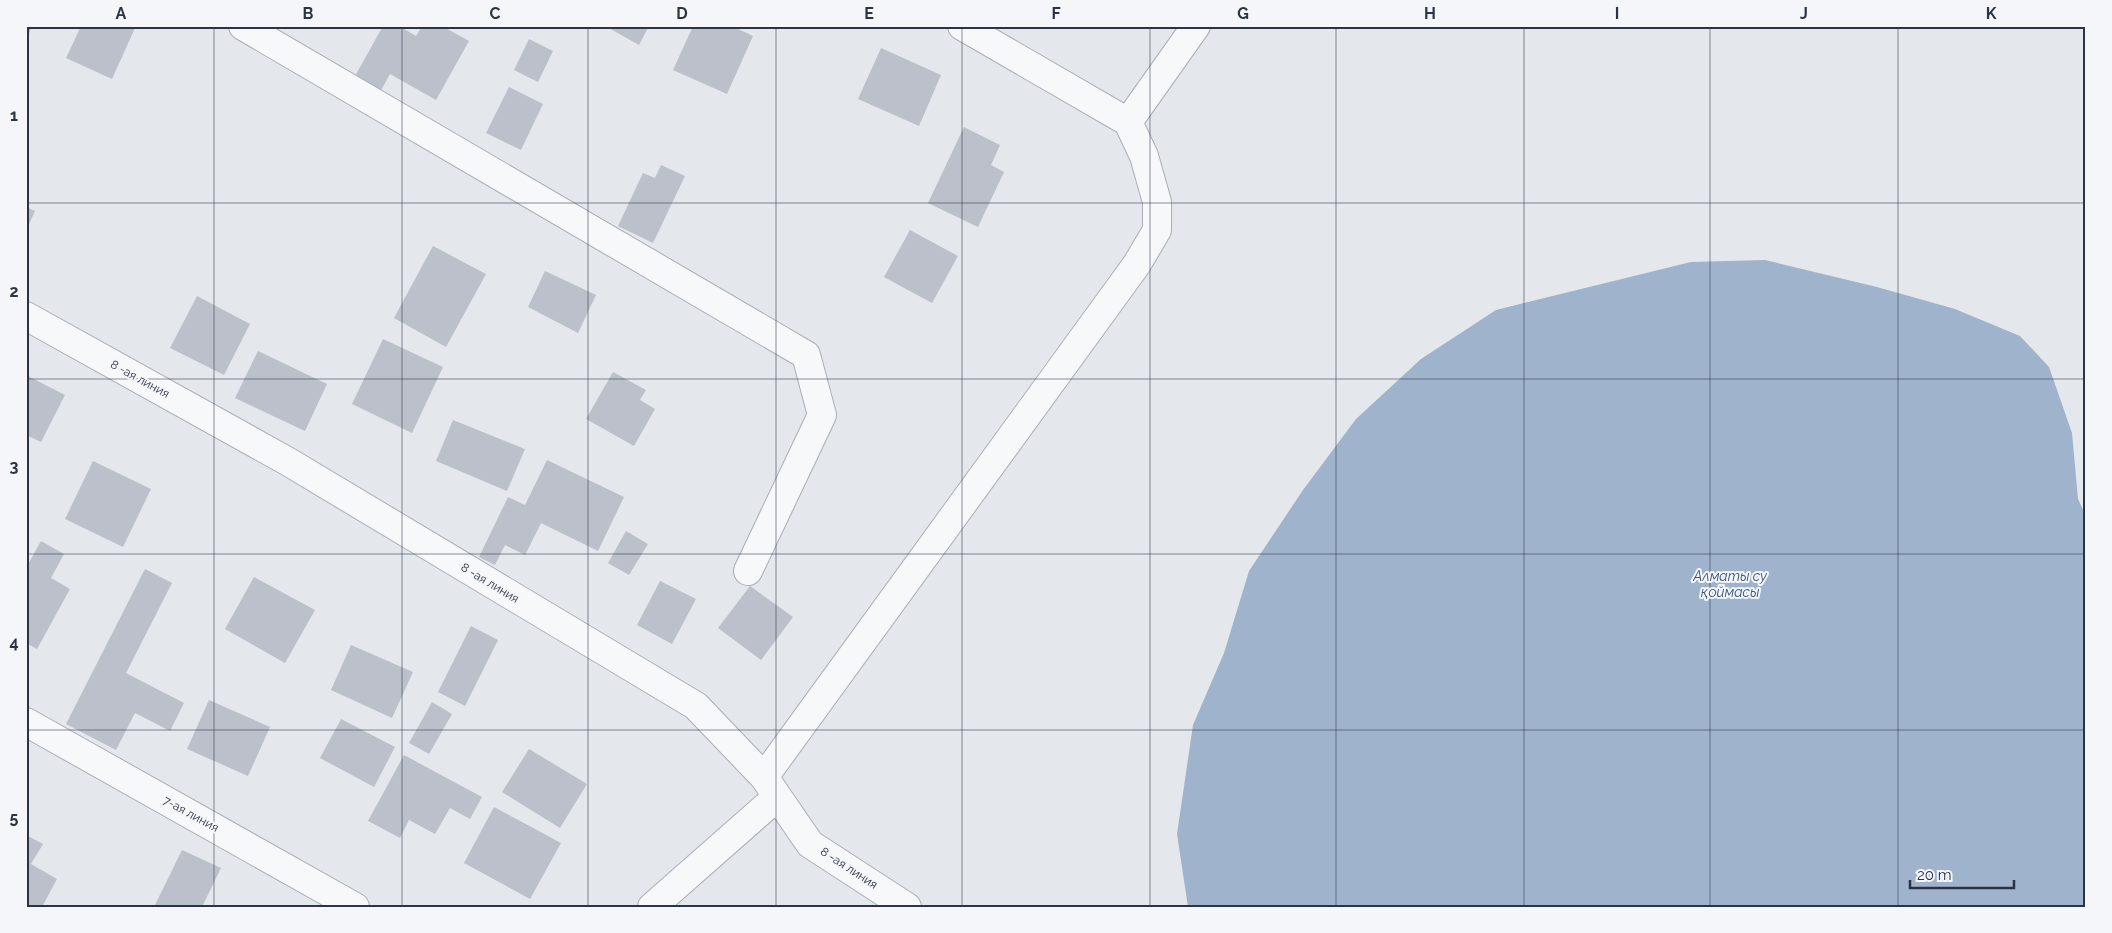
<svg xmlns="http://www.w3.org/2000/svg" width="2112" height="933" viewBox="0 0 2112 933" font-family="Raleway,sans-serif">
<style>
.water{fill:#9fb4cc}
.building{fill:#bbc0ca}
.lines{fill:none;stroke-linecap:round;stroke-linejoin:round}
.street-casing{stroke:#a9aeb7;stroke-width:30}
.street{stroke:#f7f8fa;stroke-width:28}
.grid{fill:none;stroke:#2b3445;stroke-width:1;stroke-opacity:0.55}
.labels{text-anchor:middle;stroke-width:4;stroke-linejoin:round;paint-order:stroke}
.street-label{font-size:12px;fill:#2b3445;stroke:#f4f6f9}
.water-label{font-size:14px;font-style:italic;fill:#34527a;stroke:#f4f6f9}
.neatline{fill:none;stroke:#2b3445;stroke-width:2}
.grid-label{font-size:16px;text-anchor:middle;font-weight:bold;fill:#2b3445}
</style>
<rect width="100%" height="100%" fill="#e4e7ec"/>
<path class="water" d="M 1765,260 L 1877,287 L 1955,309 L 2020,336 L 2049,367 L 2072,433 L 2078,499 L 2086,516 L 2086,907 L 1188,907 L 1177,834 L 1193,725 L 1224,653 L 1249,571 L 1303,490 L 1356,419 L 1421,359 L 1496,310 L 1691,262 Z"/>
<path class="building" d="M 81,26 L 130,26 L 135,28 L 112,79 L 66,58 Z
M 383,26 L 399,26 L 416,36 L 422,26 L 442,26 L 469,41 L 436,100 L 390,74 L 380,92 L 354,78 Z
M 605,26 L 649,26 L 639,45 Z
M 693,26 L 732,26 L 753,36 L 727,94 L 673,70 Z
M 26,27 L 31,29 L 26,40 Z
M 529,39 L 553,51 L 538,82 L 514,70 Z
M 881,48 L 941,75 L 919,126 L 858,99 Z
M 509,87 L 543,104 L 521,150 L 486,133 Z
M 964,127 L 1000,145 L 991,165 L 1004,172 L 978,227 L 928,203 Z
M 661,165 L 685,176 L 653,243 L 618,226 L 643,173 L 655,178 Z
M 26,207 L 35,211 L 26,231 Z
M 910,230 L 958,256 L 932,303 L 884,277 Z
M 433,246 L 486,274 L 446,347 L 394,318 Z
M 545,271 L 596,295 L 578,333 L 528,307 Z
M 197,296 L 250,324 L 224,375 L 170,348 Z
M 383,339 L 443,367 L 412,433 L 352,404 Z
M 258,351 L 327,384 L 305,431 L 235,398 Z
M 613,372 L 646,390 L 640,400 L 655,409 L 634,446 L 586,419 Z
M 26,375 L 65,395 L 41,442 L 26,435 Z
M 453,420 L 525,449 L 507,491 L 436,461 Z
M 547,460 L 624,497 L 598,551 L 541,523 L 525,555 L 505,545 L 495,565 L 479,557 L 508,497 L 525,505 Z
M 93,461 L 151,489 L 123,547 L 65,519 Z
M 626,531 L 648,544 L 629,575 L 608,563 Z
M 41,541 L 64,554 L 51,578 L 70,589 L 37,649 L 26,643 L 26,568 Z
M 145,569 L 172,583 L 126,673 L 184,703 L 170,731 L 135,713 L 116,750 L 66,724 Z
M 254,577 L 315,610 L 285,663 L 225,629 Z
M 660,581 L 696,599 L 672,644 L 637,625 Z
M 750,586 L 793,617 L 761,660 L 718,628 Z
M 471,626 L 498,640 L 465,706 L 438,692 Z
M 351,645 L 413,672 L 392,718 L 331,690 Z
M 209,700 L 270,727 L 248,776 L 187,749 Z
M 432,702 L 452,714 L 429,754 L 409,743 Z
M 341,719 L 395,747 L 374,787 L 320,758 Z
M 529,749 L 587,784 L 560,828 L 502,792 Z
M 404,755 L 482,797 L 470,819 L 450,808 L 435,834 L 409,820 L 400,838 L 368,821 Z
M 494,807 L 561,843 L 530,899 L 464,863 Z
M 26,835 L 43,844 L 31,864 L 57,879 L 42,907 L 26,907 Z
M 182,850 L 221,868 L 202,907 L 154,907 Z"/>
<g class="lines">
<g class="street-casing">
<path id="street" d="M 243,26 L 806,355 L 822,415 L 748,571
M 1128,122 L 1196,26
M 26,316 L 287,461 L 696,706 L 764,777 L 810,844 L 907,907
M 26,722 L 355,907
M 764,777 L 1137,264 L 1157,230 L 1157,202 L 1144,156 L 1128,122 L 962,26
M 652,907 L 777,797"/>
</g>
<use href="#street" class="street"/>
</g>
<path class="grid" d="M 214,26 L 214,907M 402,26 L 402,907M 588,26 L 588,907M 776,26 L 776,907M 962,26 L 962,907M 1150,26 L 1150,907M 1336,26 L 1336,907M 1524,26 L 1524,907M 1710,26 L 1710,907M 1898,26 L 1898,907M 26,203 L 2086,203M 26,379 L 2086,379M 26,554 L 2086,554M 26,730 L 2086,730"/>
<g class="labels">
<g class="street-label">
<text transform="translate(140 379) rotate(29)" y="4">8 -ая линия</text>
<text transform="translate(490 583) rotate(31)" y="4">8 -ая линия</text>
<text transform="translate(191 814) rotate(29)" y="4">7-ая линия</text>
<text transform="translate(849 868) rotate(33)" y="4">8 -ая линия</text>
</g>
<g class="water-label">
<text x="1730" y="581">Алматы су<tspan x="1730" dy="16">қоймасы</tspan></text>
</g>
</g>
<rect width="2112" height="933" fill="none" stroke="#f4f6f9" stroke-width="55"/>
<path d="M1910 880v8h104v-8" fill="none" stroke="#2b3445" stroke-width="2.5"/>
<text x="1917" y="880" font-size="15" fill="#2b3445" stroke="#f4f6f9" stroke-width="4" paint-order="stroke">20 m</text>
<rect x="28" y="28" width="2056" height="878" class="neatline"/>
<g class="grid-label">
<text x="121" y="19">A</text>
<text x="308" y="19">B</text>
<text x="495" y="19">C</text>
<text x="682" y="19">D</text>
<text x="869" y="19">E</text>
<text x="1056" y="19">F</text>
<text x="1243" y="19">G</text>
<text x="1430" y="19">H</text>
<text x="1617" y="19">I</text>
<text x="1804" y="19">J</text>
<text x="1991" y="19">K</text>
<text x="14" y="121">1</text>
<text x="14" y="297">2</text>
<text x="14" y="472">3</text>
<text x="14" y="648">4</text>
<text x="14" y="823">5</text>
</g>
</svg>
